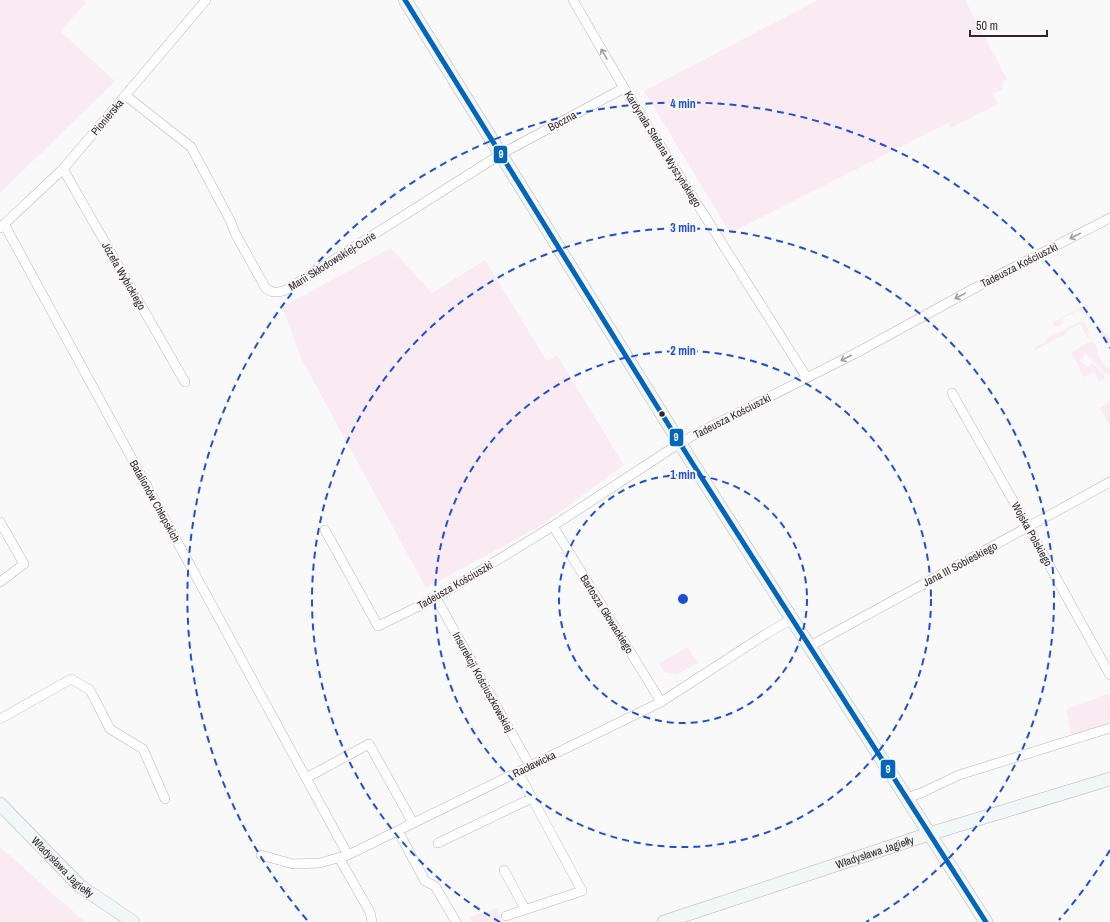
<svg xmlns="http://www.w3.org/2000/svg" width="1110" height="922" viewBox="0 0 1110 922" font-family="'Archivo Narrow',sans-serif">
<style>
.green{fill:#faebf2}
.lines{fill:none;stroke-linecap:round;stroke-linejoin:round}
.street-casing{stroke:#bcb5b9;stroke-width:10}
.secondary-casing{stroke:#bcb5b9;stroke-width:14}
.street{stroke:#fefefe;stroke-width:9}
.secondary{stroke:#f1f7f6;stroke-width:13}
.bus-1-casing{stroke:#f9f9f9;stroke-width:8}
.bus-1{stroke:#0065bd;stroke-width:5}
.oneway{stroke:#a39c9f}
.ring{fill:none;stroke:#1d4ed8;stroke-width:2;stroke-dasharray:7 5}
.bus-dot{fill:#33242b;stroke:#f9f9f9;stroke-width:1.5}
.labels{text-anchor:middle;stroke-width:4;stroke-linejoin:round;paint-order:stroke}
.street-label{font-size:11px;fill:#33242b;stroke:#f9f9f9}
.centre{fill:#1d4ed8;stroke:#f9f9f9;stroke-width:2}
.ring-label{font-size:12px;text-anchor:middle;font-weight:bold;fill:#1d4ed8;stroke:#f9f9f9;stroke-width:4;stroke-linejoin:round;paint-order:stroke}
.line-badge{stroke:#f9f9f9;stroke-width:1.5}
.badge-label{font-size:11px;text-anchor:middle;font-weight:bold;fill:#fff}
</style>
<rect width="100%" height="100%" fill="#f9f9f9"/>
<path class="green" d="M 0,0 L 83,0 L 86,3 L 60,31 L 115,81 L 0,193 Z
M 818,0 L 965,0 L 1007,79 L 1003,81 L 1002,89 L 993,94 L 998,104 L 951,128 L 948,123 L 730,233 L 644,91 Z
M 391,248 L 432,293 L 485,260 L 547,361 L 557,355 L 624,465 L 542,525 L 426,588 L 302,360 L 282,307 Z
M 1085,305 L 1092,320 L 1110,338 L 1110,344 C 1100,341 1099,328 1092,320 C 1089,316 1083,313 1079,310 L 1062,318 L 1064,323 L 1055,327 L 1053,322 Z
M 1083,321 L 1085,323 L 1090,332 L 1087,333 L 1090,338 L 1088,339 L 1080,324 L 1067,330 L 1068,333 L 1035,350 L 1034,348 L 1045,342 L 1046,339 L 1080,322 Z
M 1092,341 L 1096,345 C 1097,353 1102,366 1110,370 L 1110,375 L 1108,375 L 1093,361 L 1091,357 L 1087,356 L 1087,354 L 1083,355 L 1084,356 L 1082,360 L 1080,360 L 1082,364 L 1083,363 L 1086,365 L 1086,367 L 1091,365 L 1090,364 L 1093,364 L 1104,375 L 1105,378 L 1099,381 L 1094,372 L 1084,377 L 1071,352 Z
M 1110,402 L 1110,426 L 1100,408 Z
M 688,647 L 698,663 L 677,674 L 665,673 L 659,663 Z
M 1108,694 L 1110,705 L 1110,723 L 1071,735 L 1066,709 Z
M 0,847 L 85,922 L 0,922 Z
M 497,908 L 501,922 L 472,922 L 469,917 Z"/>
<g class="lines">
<g class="street-casing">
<path id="street" d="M 573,0 L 624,88 L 807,378
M 125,95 L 191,147 L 231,222 L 235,233 L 265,287 C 271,294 278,293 286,290 L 501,154 L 624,88
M 63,169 L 185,382
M 4,224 L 348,855
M 0,228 L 63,169 L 206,0
M 952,393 L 1028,527 L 1110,675
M 0,522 L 24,564 L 0,582
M 553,526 L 661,702
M 325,530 L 378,626 L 436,598 L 553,526 L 666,452 L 694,435 L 856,353 L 995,277 L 1110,218
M 436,598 L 530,766
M 810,646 L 1110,482
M 0,719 L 71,679 L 90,690 L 110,729 L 143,749 L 165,799
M 306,778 L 369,744 L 413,823
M 907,798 L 921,793 L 959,775 L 1110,728
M 398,831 L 425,881 L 435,886 L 456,922
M 438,843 L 532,798
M 261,855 L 293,864 L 320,863 L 348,855 L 661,702 L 766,634 L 792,619
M 339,858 L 370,912 L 372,922
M 504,870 L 525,909
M 506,916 L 582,891 L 518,772"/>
</g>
<g class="secondary-casing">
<g id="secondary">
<path d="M 405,0 L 691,461 L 779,599 L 986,922"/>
<path id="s1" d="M 0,804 L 80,886 L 133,922"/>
<path id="s2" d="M 664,922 L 929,834 L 1110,779"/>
</g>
</g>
<use href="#street" class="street"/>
<use href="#secondary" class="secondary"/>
<g class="bus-1-casing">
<path id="bus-1" d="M 405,0 L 691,461 L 986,922"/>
</g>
<use href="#bus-1" class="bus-1"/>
</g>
<defs><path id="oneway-shaft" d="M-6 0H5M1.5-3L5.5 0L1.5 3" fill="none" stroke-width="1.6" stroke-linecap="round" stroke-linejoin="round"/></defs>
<g class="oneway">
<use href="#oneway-shaft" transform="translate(604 54) rotate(-120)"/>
<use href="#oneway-shaft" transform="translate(1075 236) rotate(153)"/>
<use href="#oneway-shaft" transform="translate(960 296) rotate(152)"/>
<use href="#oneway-shaft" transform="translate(846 358) rotate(153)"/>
</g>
<g class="ring">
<circle cx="683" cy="599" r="124"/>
<circle cx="683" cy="599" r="248"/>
<path d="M500 922A371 371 0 1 1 866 922"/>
<path d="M1110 850A495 495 0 0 1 1059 920M307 920A495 495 0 1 1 1110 348"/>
</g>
<circle class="bus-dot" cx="662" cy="414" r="3.5"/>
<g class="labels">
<g class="street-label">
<text transform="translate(107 117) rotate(-50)" y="4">Pionierska</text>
<text transform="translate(562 121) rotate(-28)" y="4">Boczna</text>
<text transform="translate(663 149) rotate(58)" y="4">Kardynała Stefana Wyszyńskiego</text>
<text transform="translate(332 261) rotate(-32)" y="4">Marii Skłodowskiej-Curie</text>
<text transform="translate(1019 265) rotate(-27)" y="4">Tadeusza Kościuszki</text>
<text transform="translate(124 276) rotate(60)" y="4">Józefa Wybickiego</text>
<text transform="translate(732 416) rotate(-27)" y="4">Tadeusza Kościuszki</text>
<text transform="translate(155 501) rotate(61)" y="4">Batalionów Chłopskich</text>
<text transform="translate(1032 534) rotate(61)" y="4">Wojska Polskiego</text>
<text transform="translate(960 564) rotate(-28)" y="4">Jana III Sobieskiego</text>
<text transform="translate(455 585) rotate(-30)" y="4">Tadeusza Kościuszki</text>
<text transform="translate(607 614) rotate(58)" y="4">Bartosza Głowackiego</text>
<text transform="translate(483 682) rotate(61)" y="4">Insurekcji Kościuszkowskiej</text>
<text transform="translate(534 764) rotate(-26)" y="4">Racławicka</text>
<text dy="4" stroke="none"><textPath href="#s2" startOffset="222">Władysława Jagiełły</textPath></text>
<text dy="4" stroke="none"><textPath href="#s1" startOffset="89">Władysława Jagiełły</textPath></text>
</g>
</g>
<circle cx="683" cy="599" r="6" class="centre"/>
<g class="ring-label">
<text x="683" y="108">4 min</text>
<text x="683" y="232">3 min</text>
<text x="683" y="355">2 min</text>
<text x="683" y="479">1 min</text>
</g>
<g class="line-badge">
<rect x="493" y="145" width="15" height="19" rx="4" fill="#0065bd"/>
<rect x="669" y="428" width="15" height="19" rx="4" fill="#0065bd"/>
<rect x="880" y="759" width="16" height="20" rx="4" fill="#0065bd"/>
</g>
<g class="badge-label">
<text x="501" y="158">9</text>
<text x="676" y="441">9</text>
<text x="888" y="773">9</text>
</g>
<path d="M970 30v6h77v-6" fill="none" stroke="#33242b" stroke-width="2"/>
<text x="976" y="30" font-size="12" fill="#33242b" stroke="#f9f9f9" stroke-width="3" paint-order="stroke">50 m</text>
</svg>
